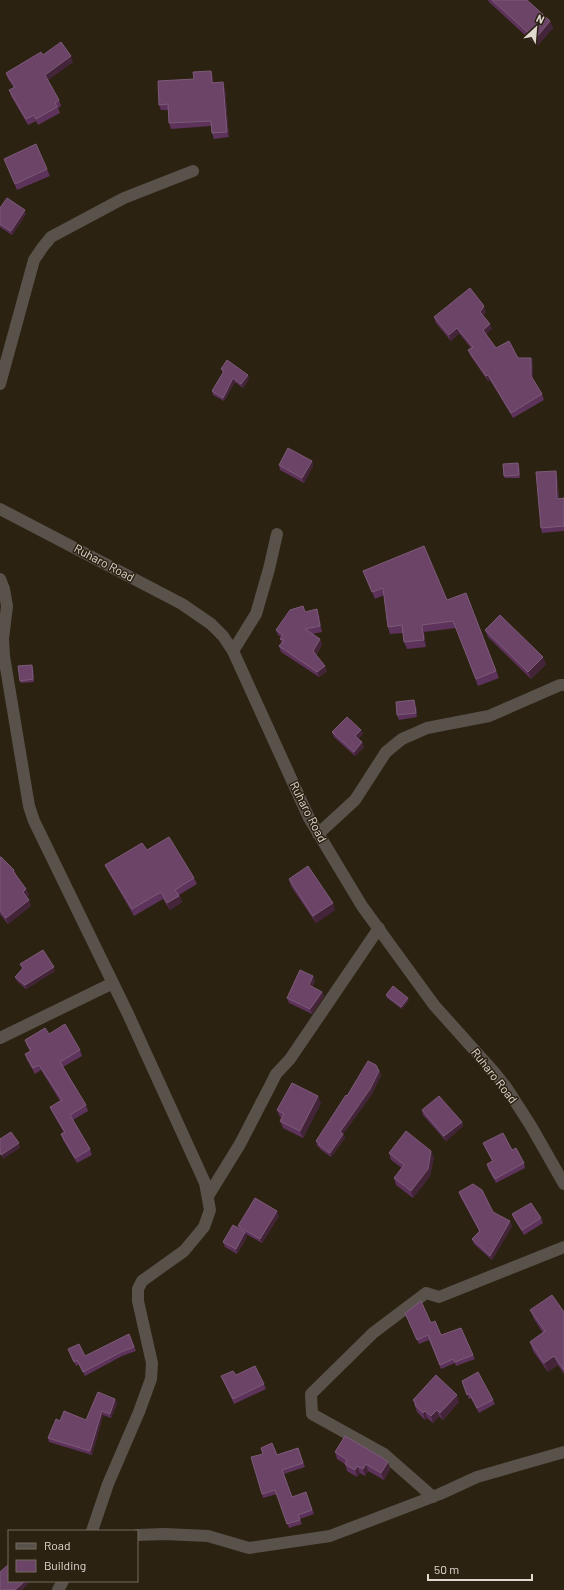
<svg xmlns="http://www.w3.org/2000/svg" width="564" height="1590" viewBox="0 0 564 1590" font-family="Barlow,sans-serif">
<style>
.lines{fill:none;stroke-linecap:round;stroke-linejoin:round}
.minor{stroke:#58524b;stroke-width:12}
.wall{fill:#5d325b}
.shaded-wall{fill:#432438}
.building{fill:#6b4467;stroke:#7d5b78}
.labels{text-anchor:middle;stroke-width:3;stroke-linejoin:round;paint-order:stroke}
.street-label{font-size:12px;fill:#e0d9d0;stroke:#2c2212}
</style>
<rect width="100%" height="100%" fill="#2c2212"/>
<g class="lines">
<path class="minor" d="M 0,384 L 34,260 L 42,248 L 51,237 L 124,198 L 193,171
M 0,509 L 182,604 L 211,624 L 223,636 L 233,651 L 309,818 L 362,906 L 434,1005 L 494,1072 L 506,1087 L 531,1126 L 564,1184
M 0,579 L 4,589 L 7,606 L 3,639 L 4,656 L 29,806 L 34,821 L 128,1014 L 205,1183 L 210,1210 L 204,1227 L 184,1251 L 142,1281 L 138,1289 L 138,1301 L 152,1363 L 151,1379 L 139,1412 L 108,1484 L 92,1531
M 233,651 L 256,614 L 269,569 L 277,534
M 318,834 L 355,800 L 386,752 L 402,739 L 427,728 L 489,716 L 560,685 L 564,685
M 0,1038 L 113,983
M 208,1196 L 240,1144 L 270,1086 L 276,1074 L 290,1059 L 379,928
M 433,1497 L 384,1454 L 312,1414 L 311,1394 L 373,1333 L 426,1293 L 439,1297 L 564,1247
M 137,1535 L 164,1534 L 208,1536 L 249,1548 L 330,1536 L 440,1494 L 477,1477 L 564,1452
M 58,1590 L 63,1581"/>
</g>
<path class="wall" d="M 488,0 L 527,0 L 550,21 L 553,28 L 537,46 L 489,2 Z
M 43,55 L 73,62 L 48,80 L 59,100 L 61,106 L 58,108 L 60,113 L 38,125 L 36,121 L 28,125 L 11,96 L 9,90 L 14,88 L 8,79 L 6,73 Z
M 213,76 L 213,83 L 225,88 L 229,137 L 214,139 L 212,133 L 211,126 L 171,129 L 169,123 L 168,110 L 161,110 L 159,105 L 194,79 Z
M 4,159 L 47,169 L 50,176 L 17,190 Z
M 0,208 L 26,214 L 12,235 L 0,227 Z
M 486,312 L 483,316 L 492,329 L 486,334 L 496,348 L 518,358 L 531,358 L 533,364 L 533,379 L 542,394 L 544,400 L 513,418 L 490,380 L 488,381 L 470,355 L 468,350 L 471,348 L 459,333 L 451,341 L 436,323 L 434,317 Z
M 221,369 L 249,379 L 243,388 L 235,382 L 224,401 L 213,395 L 212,391 L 223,373 Z
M 312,461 L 313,466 L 304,483 L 280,470 L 279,465 Z
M 519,465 L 520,478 L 505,478 L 504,476 Z
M 557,476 L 559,499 L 564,498 L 564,531 L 542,533 L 541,528 Z
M 363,571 L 447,600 L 466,593 L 499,678 L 478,686 L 456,628 L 424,632 L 426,647 L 407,649 L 404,642 L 403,633 L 390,634 L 388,627 L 384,595 L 375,599 Z
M 305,612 L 319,615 L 322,632 L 312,634 L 320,639 L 322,645 L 316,655 L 327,671 L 319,677 L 281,652 L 279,646 L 282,643 L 280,639 L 281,637 L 278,635 L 276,630 Z
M 485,630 L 546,664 L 531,679 L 488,637 Z
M 33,667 L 34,682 L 21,683 L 20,681 Z
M 416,705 L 417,717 L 399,720 L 397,715 Z
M 361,730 L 363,734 L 358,739 L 362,742 L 364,747 L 355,756 L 334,737 L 332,732 Z
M 147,850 L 194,878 L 197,884 L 179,895 L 182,902 L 170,910 L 163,899 L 134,916 L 108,871 L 105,865 Z
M 0,857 L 14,870 L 16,875 L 29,895 L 26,897 L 29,900 L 31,906 L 8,924 L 0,914 Z
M 289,879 L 335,910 L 316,923 L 291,886 Z
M 20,964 L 55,971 L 26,989 L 17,981 L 15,977 L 23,969 Z
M 315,981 L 312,987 L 324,996 L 312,1014 L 289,1003 L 287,998 Z
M 386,995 L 409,1000 L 402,1009 L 387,998 Z
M 49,1034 L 80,1050 L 82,1056 L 63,1067 L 86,1105 L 88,1111 L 73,1120 L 90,1149 L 92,1155 L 77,1163 L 63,1140 L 61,1134 L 64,1133 L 52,1112 L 50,1107 L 60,1101 L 41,1070 L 35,1074 L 27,1060 L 25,1054 L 30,1051 L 27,1046 L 25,1040 Z
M 379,1071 L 381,1075 L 372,1094 L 343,1134 L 345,1138 L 331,1157 L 320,1149 L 319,1147 L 317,1146 L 316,1141 L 347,1096 Z
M 321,1103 L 303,1138 L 283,1128 L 280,1121 L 282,1118 L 280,1117 L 277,1110 Z
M 422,1110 L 462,1122 L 463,1126 L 446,1141 L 423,1115 Z
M 483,1143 L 524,1163 L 525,1168 L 496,1183 L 488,1169 L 487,1164 L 492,1161 L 485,1148 Z
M 389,1153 L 434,1157 L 430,1176 L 413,1198 L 396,1185 L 394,1178 L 402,1168 L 391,1160 Z
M 459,1192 L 493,1212 L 512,1226 L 492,1260 L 474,1244 L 472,1239 L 479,1231 L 460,1196 Z
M 512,1214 L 541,1218 L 543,1223 L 524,1235 L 514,1219 Z
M 279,1216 L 262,1243 L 246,1234 L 247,1237 L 237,1254 L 225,1247 L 223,1242 L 240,1229 L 238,1226 Z
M 530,1310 L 564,1312 L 564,1374 L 558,1365 L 548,1372 L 533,1351 L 530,1342 L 543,1333 L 534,1319 Z
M 407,1317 L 431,1323 L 441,1335 L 461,1328 L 475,1359 L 456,1366 L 455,1363 L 441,1369 L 429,1340 L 419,1344 Z
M 129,1334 L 136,1351 L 122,1356 L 85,1376 L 79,1364 L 76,1366 L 68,1349 L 85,1356 Z
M 221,1376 L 264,1384 L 266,1389 L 234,1404 Z
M 462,1381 L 493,1400 L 495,1404 L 479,1413 L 471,1398 L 469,1399 Z
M 115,1399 L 117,1404 L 111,1418 L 103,1415 L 92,1455 L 49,1442 L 48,1438 L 60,1421 L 86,1420 Z
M 413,1400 L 459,1402 L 443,1420 L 439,1416 L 433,1423 L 427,1418 L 425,1420 L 417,1412 Z
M 298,1448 L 305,1467 L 284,1474 L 292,1497 L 306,1492 L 314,1514 L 300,1519 L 302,1524 L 289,1528 L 277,1494 L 263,1498 L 262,1494 L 277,1455 Z
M 335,1452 L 390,1469 L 384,1480 L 368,1471 L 365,1476 L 360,1473 L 357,1477 L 347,1471 L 345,1464 L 337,1459 Z"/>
<path class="shaded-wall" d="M 550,21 L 553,28 L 537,46 L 535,39 Z
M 71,56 L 73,62 L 47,81 L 45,75 Z
M 211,71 L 213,76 L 214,89 L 212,83 Z
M 223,82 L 225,88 L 229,137 L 227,132 Z
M 25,210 L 26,214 L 12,235 L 11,231 Z
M 484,306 L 486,312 L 482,318 L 480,312 Z
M 490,324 L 492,329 L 485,335 L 483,330 Z
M 457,328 L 459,333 L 451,341 L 449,335 Z
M 531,358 L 533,364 L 533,382 L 531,376 Z
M 248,375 L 249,379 L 243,388 L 241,384 Z
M 488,375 L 490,380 L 488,381 L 486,376 Z
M 233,378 L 235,382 L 224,401 L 223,398 Z
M 312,461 L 313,466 L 304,483 L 302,478 Z
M 518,463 L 519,465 L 520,478 L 519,475 Z
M 556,471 L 557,476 L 559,504 L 557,499 Z
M 317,609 L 319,615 L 322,632 L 320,626 Z
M 422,625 L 424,632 L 426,647 L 424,640 Z
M 320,639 L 322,645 L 315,656 L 313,651 Z
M 543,657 L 546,664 L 531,679 L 528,672 Z
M 325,666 L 327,671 L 319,677 L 317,672 Z
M 414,700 L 416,705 L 417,717 L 416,713 Z
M 361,730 L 363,734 L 357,741 L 355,736 Z
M 362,742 L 364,747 L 355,756 L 354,752 Z
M 26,889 L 29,895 L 25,898 L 23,892 Z
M 179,896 L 182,902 L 170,910 L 167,903 Z
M 29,900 L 31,906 L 8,924 L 6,918 Z
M 333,903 L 335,910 L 316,923 L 313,916 Z
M 54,967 L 55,971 L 26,989 L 25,985 Z
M 313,976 L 315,981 L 310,990 L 309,985 Z
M 322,992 L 324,996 L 312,1014 L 310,1009 Z
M 408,998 L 409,1000 L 402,1009 L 401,1007 Z
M 379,1071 L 381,1075 L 372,1094 L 343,1134 L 345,1138 L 331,1157 L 330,1153 L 340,1132 Z
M 318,1096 L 321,1103 L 303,1138 L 300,1131 Z
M 462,1122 L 463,1126 L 446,1141 L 444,1136 Z
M 19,1143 L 20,1148 L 3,1159 L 1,1155 Z
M 431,1151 L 434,1157 L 430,1176 L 413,1198 L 411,1191 Z
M 277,1211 L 279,1216 L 262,1243 L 260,1239 Z
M 510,1221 L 512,1226 L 492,1260 L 490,1256 Z
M 245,1232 L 247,1237 L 237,1254 L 236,1249 Z
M 554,1356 L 558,1365 L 548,1372 L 544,1363 Z
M 457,1395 L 459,1402 L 443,1420 L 440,1413 Z
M 115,1399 L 117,1404 L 111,1418 L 110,1414 Z
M 437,1410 L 439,1416 L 433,1423 L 431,1416 Z
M 102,1411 L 103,1415 L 92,1455 L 90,1451 Z
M 425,1411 L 427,1418 L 425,1420 L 423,1413 Z
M 388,1462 L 390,1469 L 384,1480 L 381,1473 Z
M 366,1464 L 368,1471 L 365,1476 L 363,1469 Z
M 357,1466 L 360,1473 L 357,1477 L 355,1470 Z
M 25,1581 L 31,1581 L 22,1590 L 15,1590 Z"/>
<path class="building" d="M 492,0 L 527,0 L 550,21 L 535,39 Z
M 61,42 L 71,56 L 45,75 L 59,100 L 55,103 L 57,107 L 36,119 L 34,115 L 26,119 L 9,90 L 15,87 L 6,73 L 41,52 L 43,55 Z
M 211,71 L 212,83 L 223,82 L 227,132 L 212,133 L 211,121 L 169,123 L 168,104 L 159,105 L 158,81 L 194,79 L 193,72 Z
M 36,144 L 47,169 L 15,184 L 4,159 Z
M 7,198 L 25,210 L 11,231 L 0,224 L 0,208 Z
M 470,288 L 484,306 L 480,312 L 490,324 L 483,330 L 496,348 L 509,341 L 518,358 L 531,358 L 531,376 L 542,394 L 511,413 L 488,375 L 486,376 L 468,350 L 473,347 L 457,328 L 449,335 L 434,317 Z
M 227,360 L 248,375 L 241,384 L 233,378 L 223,398 L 212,391 L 224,371 L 221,369 Z
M 288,448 L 312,461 L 302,478 L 279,465 Z
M 518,463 L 519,475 L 504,476 L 503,464 Z
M 556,471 L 557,499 L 564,498 L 564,526 L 541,528 L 536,472 Z
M 424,546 L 447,600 L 466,593 L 496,671 L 476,679 L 453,621 L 422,625 L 424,640 L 404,642 L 402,625 L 388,627 L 383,588 L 372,592 L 363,571 Z
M 303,606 L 305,612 L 317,609 L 320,626 L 305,629 L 320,639 L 313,651 L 325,666 L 317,672 L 279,646 L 284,640 L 280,639 L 283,635 L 276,630 L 290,610 Z
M 500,615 L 543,657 L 528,672 L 485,630 Z
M 32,665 L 33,679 L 20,681 L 18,666 Z
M 414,700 L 416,713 L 397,715 L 396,702 Z
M 347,717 L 361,730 L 355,736 L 362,742 L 354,752 L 332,732 Z
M 169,837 L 194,878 L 175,890 L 179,896 L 167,903 L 161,892 L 132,909 L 105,865 L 142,843 L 147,850 Z
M 0,857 L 1,857 L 14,870 L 13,871 L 26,889 L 23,892 L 29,900 L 6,918 L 0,910 Z
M 308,866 L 333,903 L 313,916 L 289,879 Z
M 43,950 L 54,967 L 25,985 L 15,977 L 23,968 L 20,964 Z
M 300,970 L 313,976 L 309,985 L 322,992 L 310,1009 L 287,998 Z
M 393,986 L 408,998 L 401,1007 L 386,995 Z
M 65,1024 L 80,1050 L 60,1062 L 86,1105 L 70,1115 L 90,1149 L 75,1158 L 61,1134 L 65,1132 L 50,1107 L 62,1100 L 39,1065 L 33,1068 L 25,1054 L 31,1051 L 25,1040 L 45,1028 L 49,1034 Z
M 368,1061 L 376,1065 L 379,1071 L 370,1089 L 340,1132 L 343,1134 L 330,1153 L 319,1145 L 320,1144 L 316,1141 L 346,1095 L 347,1096 Z
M 292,1083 L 318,1096 L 300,1131 L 280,1121 L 284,1114 L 277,1110 Z
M 439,1096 L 462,1122 L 444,1136 L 422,1110 Z
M 406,1131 L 431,1151 L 428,1169 L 411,1191 L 394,1178 L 404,1165 L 389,1153 Z
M 11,1132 L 19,1143 L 1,1155 L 0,1153 L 0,1139 Z
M 503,1133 L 512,1150 L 516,1148 L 524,1163 L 495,1179 L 487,1164 L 493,1161 L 483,1143 Z
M 473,1184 L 482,1190 L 493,1212 L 510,1221 L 490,1256 L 472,1239 L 480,1231 L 459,1192 Z
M 255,1198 L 277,1211 L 260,1239 L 238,1226 Z
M 531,1203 L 541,1218 L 522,1230 L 512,1214 Z
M 233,1225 L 245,1232 L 236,1249 L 223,1242 Z
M 552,1295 L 564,1312 L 564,1370 L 554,1356 L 544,1363 L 530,1342 L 545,1331 L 530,1310 Z
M 421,1301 L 431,1323 L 435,1321 L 441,1335 L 461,1328 L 473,1355 L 455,1362 L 453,1359 L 440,1365 L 428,1335 L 417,1340 L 405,1313 Z
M 129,1334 L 134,1347 L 121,1352 L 83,1372 L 77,1360 L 74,1362 L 68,1349 L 79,1344 L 85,1356 Z
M 255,1366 L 264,1384 L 233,1399 L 221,1376 L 233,1371 L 236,1375 Z
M 478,1372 L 493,1400 L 477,1408 L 469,1393 L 467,1395 L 462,1381 Z
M 436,1375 L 457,1395 L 440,1413 L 437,1410 L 431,1416 L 425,1411 L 423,1413 L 415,1405 L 416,1403 L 413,1400 Z
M 98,1392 L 115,1399 L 110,1414 L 102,1411 L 90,1451 L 48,1438 L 56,1419 L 60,1421 L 64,1411 L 86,1420 Z
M 345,1436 L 381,1457 L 388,1462 L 381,1473 L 366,1464 L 363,1469 L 357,1466 L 355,1470 L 345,1464 L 347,1460 L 335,1452 Z
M 272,1443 L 277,1455 L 298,1448 L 303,1463 L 282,1470 L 292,1497 L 306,1492 L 312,1510 L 298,1515 L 300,1520 L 287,1524 L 275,1490 L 262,1494 L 251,1457 L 263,1454 L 261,1448 Z
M 9,1564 L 9,1581 L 25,1581 L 15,1590 L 0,1590 L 0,1572 Z"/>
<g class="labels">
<g class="street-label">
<text transform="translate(104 563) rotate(28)" y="4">Ruharo Road</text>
<text transform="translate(308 812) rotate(63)" y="4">Ruharo Road</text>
<text transform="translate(494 1076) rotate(52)" y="4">Ruharo Road</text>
</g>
</g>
<rect x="8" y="1530" width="130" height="52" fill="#2c2212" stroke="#746b5e"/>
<rect x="16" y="1543" width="20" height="6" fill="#58524b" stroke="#746b5e"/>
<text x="44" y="1550" font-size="12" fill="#e0d9d0">Road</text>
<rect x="16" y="1560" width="20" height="12" fill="#6b4467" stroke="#746b5e"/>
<text x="44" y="1570" font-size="12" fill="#e0d9d0">Building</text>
<g transform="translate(536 28) rotate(26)" stroke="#2c2212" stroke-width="3" paint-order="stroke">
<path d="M0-3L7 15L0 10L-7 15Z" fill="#e0d9d0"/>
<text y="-6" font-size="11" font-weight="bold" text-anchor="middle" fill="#e0d9d0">N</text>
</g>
<path d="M428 1574v6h104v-6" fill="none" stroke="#e0d9d0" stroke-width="2"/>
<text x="434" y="1574" font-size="12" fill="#e0d9d0" stroke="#2c2212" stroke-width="3" paint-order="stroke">50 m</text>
</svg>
